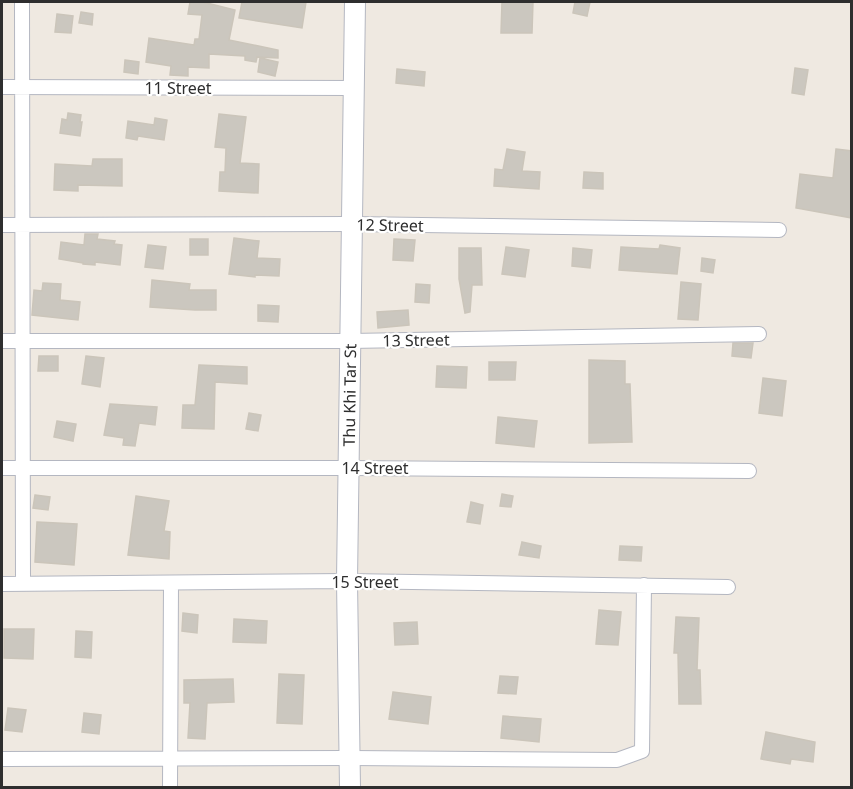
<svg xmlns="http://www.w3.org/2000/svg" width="853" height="789" viewBox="0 0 853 789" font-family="'Noto Sans',sans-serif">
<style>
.building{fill:#cbc7bf;stroke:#cbc5ba;stroke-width:1.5}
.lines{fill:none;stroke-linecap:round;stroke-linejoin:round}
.street-casing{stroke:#b4b7c1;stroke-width:16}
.secondary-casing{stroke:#b4b7c1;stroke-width:22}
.street{stroke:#fff;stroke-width:14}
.secondary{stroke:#fff;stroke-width:20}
.labels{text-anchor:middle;stroke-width:4.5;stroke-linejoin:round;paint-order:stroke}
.street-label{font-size:16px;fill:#2e2e2e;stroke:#fff}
</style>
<rect width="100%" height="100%" fill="#efe9e1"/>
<path class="building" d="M 190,2 L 203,2 L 235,10 L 229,40 L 278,50 L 278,58 L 257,57 L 256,62 L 245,60 L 245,56 L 209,54 L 209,68 L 188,67 L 188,76 L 170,75 L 171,66 L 146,62 L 149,38 L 194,45 L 195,39 L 199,39 L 202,15 L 188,14 Z
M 242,2 L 306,2 L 302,28 L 239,18 Z
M 502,2 L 533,2 L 532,33 L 501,33 Z
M 575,2 L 590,2 L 587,16 L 573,13 Z
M 81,12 L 93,14 L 92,25 L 79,23 Z
M 57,14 L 73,16 L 71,33 L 55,32 Z
M 260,58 L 278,62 L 275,76 L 258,72 Z
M 125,60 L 139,62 L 138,74 L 124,72 Z
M 795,68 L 808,70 L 804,95 L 792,93 Z
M 397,69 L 425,72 L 424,86 L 396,83 Z
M 68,113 L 81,115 L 80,122 L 82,122 L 80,136 L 60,133 L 62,119 L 67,120 Z
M 219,114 L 246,117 L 240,163 L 259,164 L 258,193 L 219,191 L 220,172 L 225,172 L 226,148 L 215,147 Z
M 155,118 L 167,120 L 164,140 L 138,136 L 137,140 L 126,138 L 128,121 L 154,125 Z
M 507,149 L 525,152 L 522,171 L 540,172 L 539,189 L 494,186 L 495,169 L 503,170 Z
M 836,149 L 852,151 L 852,218 L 796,208 L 800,174 L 833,178 Z
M 93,159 L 122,159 L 122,186 L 78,185 L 78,191 L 54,190 L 55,164 L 92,166 Z
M 584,172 L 603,173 L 603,189 L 583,188 Z
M 85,234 L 98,234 L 97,239 L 115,241 L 114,244 L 122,245 L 120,265 L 95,262 L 95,265 L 83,264 L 83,263 L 59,259 L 61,242 L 84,245 Z
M 234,238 L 259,241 L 257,258 L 280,259 L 279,276 L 255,275 L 255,277 L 229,274 Z
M 190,239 L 208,239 L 208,255 L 190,255 Z
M 394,239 L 415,240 L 413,261 L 393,260 Z
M 148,245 L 166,247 L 163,269 L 145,267 Z
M 660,245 L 680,248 L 677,274 L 619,270 L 621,247 L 659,249 Z
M 506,247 L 529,250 L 525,277 L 502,274 Z
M 459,248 L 481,248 L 482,285 L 472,285 L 470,312 L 465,313 L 459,279 Z
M 573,248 L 592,250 L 590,268 L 572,266 Z
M 702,258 L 715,260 L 713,273 L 701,271 Z
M 152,280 L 190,284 L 189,290 L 216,290 L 216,310 L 195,310 L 150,307 Z
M 681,282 L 701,284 L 698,320 L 678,319 Z
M 43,283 L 61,284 L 60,300 L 80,302 L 78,320 L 32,315 L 34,290 L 42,291 Z
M 416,284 L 430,285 L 429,303 L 415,302 Z
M 258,305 L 279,306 L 278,322 L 258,321 Z
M 408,310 L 409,325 L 378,328 L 377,312 Z
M 733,343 L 753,343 L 751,358 L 732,356 Z
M 39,356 L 58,356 L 58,371 L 38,371 Z
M 86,356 L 104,358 L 100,387 L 82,384 Z
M 589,360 L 625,361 L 625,384 L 630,384 L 632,442 L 589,443 Z
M 489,362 L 516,362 L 515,380 L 489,380 Z
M 199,365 L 247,367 L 247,384 L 215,382 L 214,429 L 182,428 L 183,405 L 195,405 Z
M 437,366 L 467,367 L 466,388 L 436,387 Z
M 763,378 L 786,381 L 782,416 L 759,413 Z
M 110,404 L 157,407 L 155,425 L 139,423 L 135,446 L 123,445 L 124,438 L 104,435 Z
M 249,413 L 261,415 L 258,431 L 246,429 Z
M 498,417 L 537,421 L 534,447 L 496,443 Z
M 57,421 L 76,424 L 73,441 L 54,437 Z
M 502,494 L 513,496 L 511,507 L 500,506 Z
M 35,495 L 50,497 L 48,510 L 33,508 Z
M 136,496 L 169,501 L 164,531 L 170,532 L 169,559 L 128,555 Z
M 471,502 L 483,505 L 480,524 L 467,522 Z
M 37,522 L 77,524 L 74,565 L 35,562 Z
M 522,542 L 541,546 L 539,558 L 519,555 Z
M 620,546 L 642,547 L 641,561 L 619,560 Z
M 599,610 L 621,612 L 618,645 L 596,644 Z
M 183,613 L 198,615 L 197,633 L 182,631 Z
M 676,617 L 699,618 L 697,670 L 700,670 L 701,704 L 679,704 L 678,653 L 674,653 Z
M 234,619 L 267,621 L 266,643 L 233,642 Z
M 417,622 L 418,644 L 395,645 L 394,623 Z
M 4,629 L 34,629 L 33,659 L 4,658 Z
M 76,631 L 92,632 L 91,658 L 75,657 Z
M 279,674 L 304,675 L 302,724 L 277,723 Z
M 500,676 L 518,677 L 516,694 L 498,693 Z
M 233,679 L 234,702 L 207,703 L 205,739 L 188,738 L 190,703 L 184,703 L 184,680 Z
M 393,692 L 431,697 L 428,724 L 389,719 Z
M 8,708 L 26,710 L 22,732 L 5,730 Z
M 84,713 L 101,715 L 99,734 L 82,732 Z
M 503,716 L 541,719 L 539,742 L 501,738 Z
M 766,732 L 815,742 L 813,762 L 791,759 L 790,764 L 761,759 Z"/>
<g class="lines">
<g class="street-casing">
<path id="street" d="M 22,2 L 23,584
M 2,87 L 354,88
M 2,225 L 352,224 L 779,230
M 2,341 L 350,341 L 759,334
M 2,468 L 349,468 L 749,471
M 2,584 L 347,581 L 728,587
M 2,759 L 350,758 L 617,760 L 642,751 L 644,585
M 170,788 L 171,584"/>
</g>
<g class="secondary-casing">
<g id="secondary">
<path id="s1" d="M 350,788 L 347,581 L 355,2"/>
</g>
</g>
<use href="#street" class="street"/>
<use href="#secondary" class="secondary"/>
</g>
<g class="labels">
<g class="street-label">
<text x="178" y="94">11 Street</text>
<text transform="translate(390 225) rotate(1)" y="6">12 Street</text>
<text transform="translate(416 340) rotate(-1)" y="6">13 Street</text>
<text dy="6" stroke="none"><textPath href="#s1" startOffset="393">Thu Khi Tar St</textPath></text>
<text x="375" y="474">14 Street</text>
<text x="365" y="588">15 Street</text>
</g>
</g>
<rect width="853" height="789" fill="none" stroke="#2e2e2e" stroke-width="6"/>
</svg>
